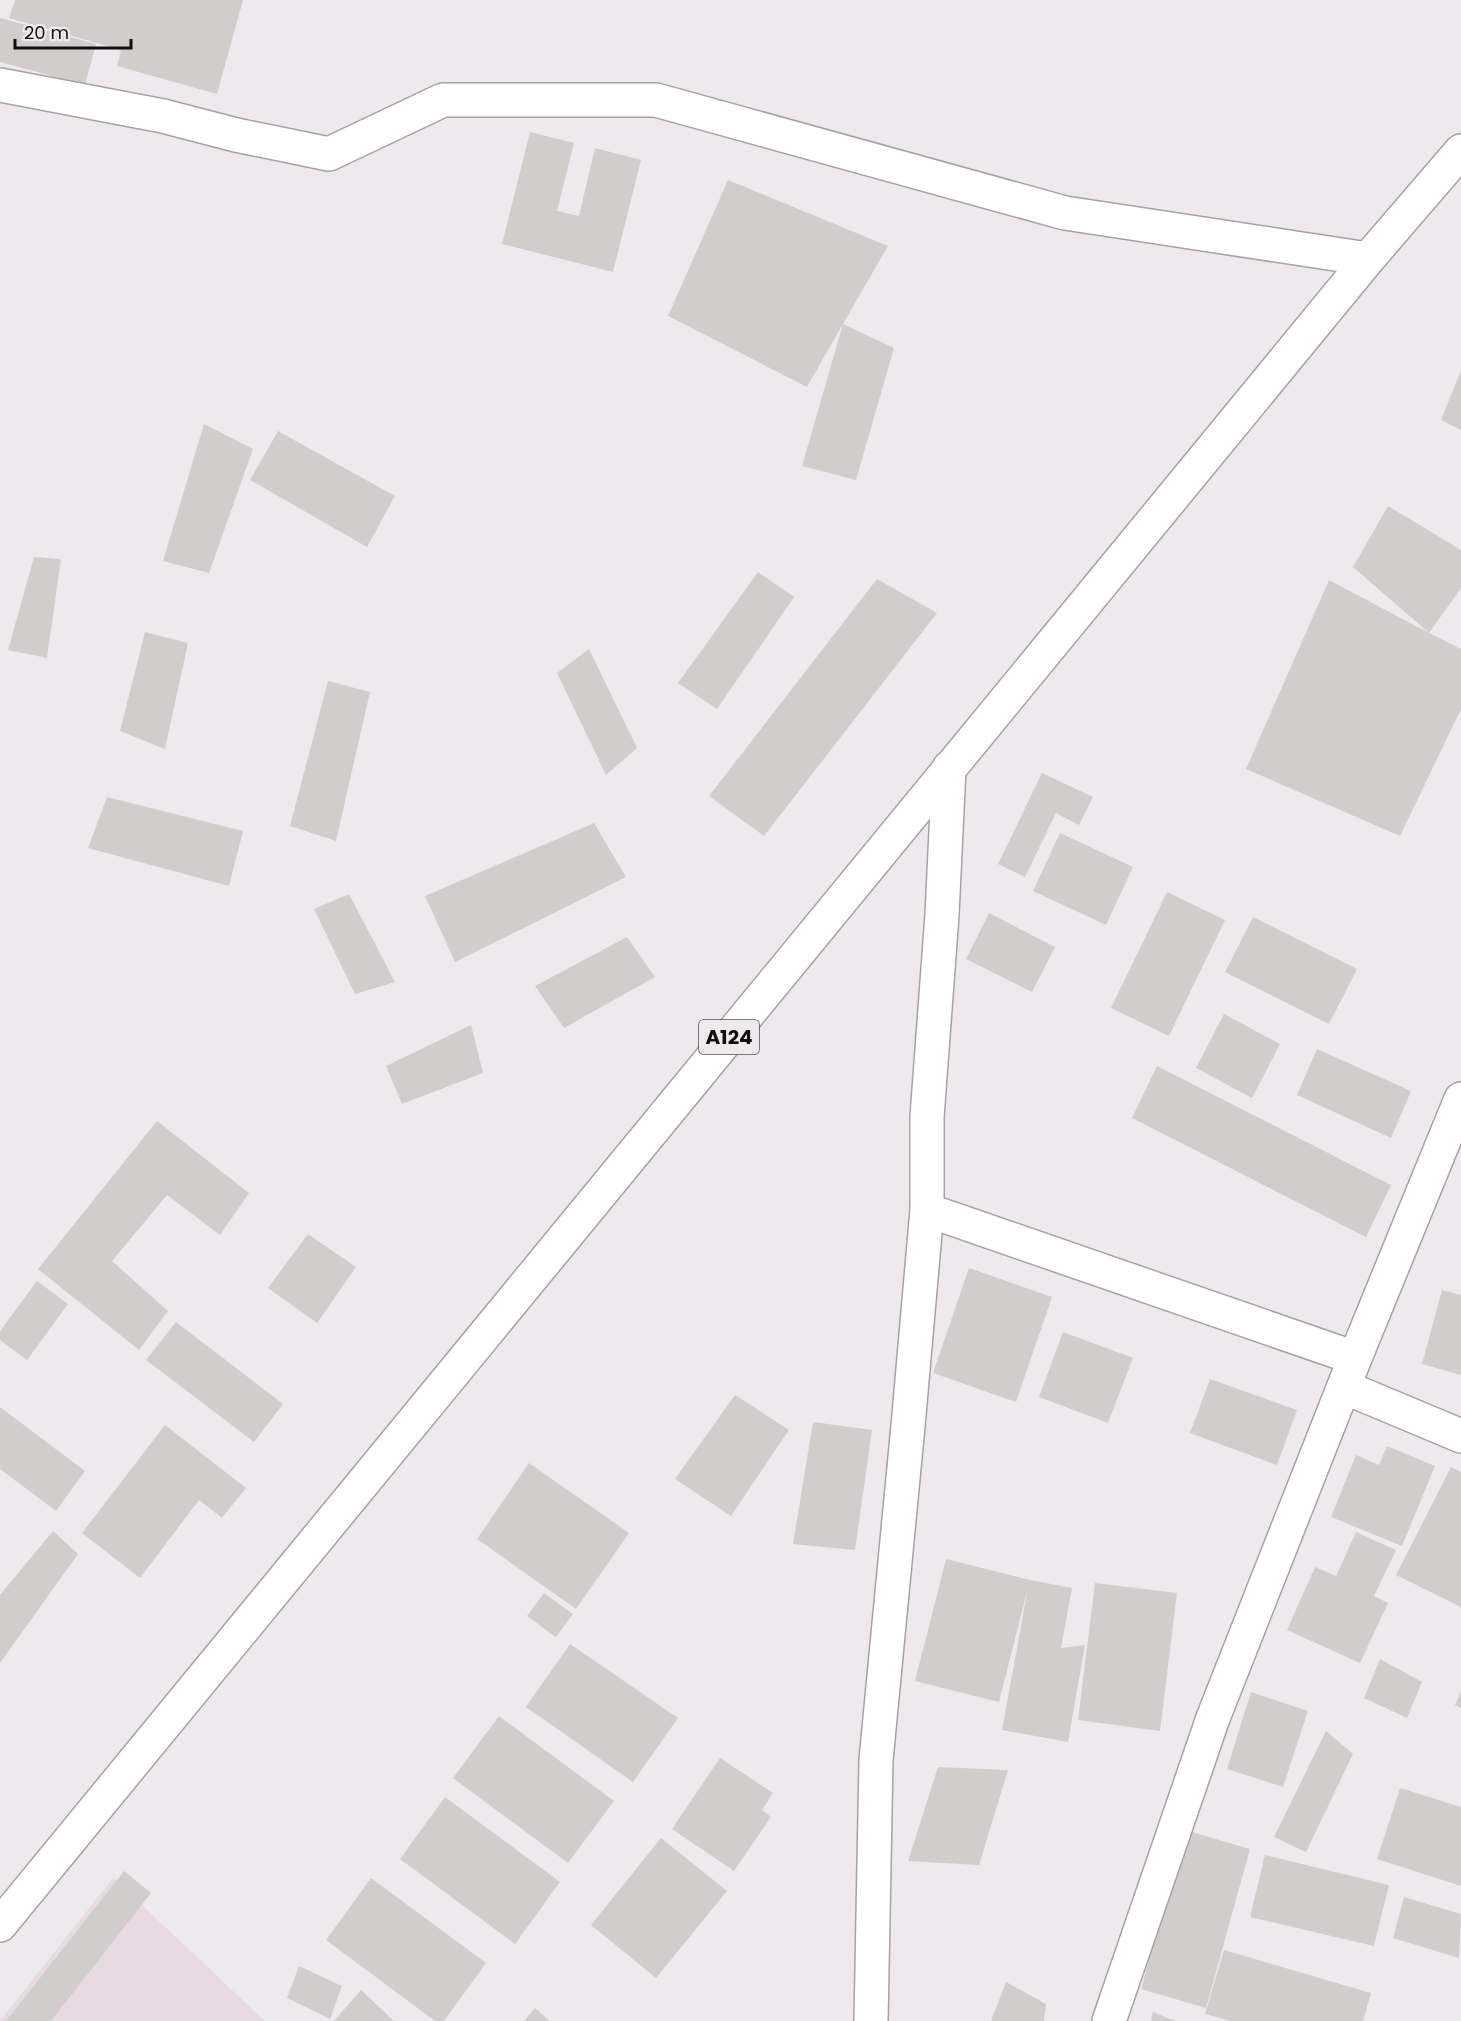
<svg xmlns="http://www.w3.org/2000/svg" width="1461" height="2021" viewBox="0 0 1461 2021" font-family="Poppins,sans-serif">
<style>
.built{fill:#e7dbe1}
.building{fill:#d2cdcd}
.lines{fill:none;stroke-linecap:round;stroke-linejoin:round}
.minor-casing{stroke:#a6a2a4;stroke-width:36}
.tertiary-casing{stroke:#a6a2a4;stroke-width:36}
.trunk-casing{stroke:#a6a2a4;stroke-width:36}
.minor{stroke:#fff;stroke-width:33}
.tertiary{stroke:#fff;stroke-width:33}
.trunk{stroke:#fff;stroke-width:33}
.labels{text-anchor:middle;stroke-width:4.5;stroke-linejoin:round;paint-order:stroke}
.shield{fill:#eee9ec;stroke:#535052;stroke-width:1.5}
.shield-label{font-size:20px;font-weight:bold;fill:#100f10}
</style>
<rect width="100%" height="100%" fill="#eee9ec"/>
<path class="built" d="M 113,1878 L 265,2021 L 0,2021 Z"/>
<path class="building" d="M 15,0 L 243,0 L 217,94 L 117,66 L 121,50 L 9,18 Z
M 0,18 L 96,44 L 85,85 L 0,62 Z
M 530,132 L 574,143 L 557,211 L 579,216 L 595,148 L 641,160 L 613,272 L 502,244 Z
M 728,180 L 888,246 L 843,324 L 894,348 L 856,480 L 802,466 L 843,324 L 807,387 L 668,316 Z
M 1461,370 L 1461,430 L 1441,420 Z
M 204,424 L 253,449 L 209,573 L 163,561 Z
M 278,431 L 395,496 L 367,547 L 250,480 Z
M 1388,506 L 1461,550 L 1461,588 L 1429,633 L 1461,649 L 1461,709 L 1400,836 L 1246,769 L 1329,580 L 1429,633 L 1353,567 Z
M 34,557 L 61,559 L 47,658 L 8,650 Z
M 758,572 L 794,597 L 717,709 L 678,683 Z
M 877,579 L 937,613 L 764,836 L 709,796 Z
M 145,632 L 188,643 L 165,749 L 120,731 Z
M 589,649 L 637,748 L 606,775 L 557,673 Z
M 328,681 L 370,692 L 336,841 L 290,826 Z
M 1042,773 L 1093,797 L 1079,825 L 1056,813 L 1025,877 L 998,864 Z
M 107,797 L 243,831 L 229,886 L 88,848 Z
M 594,823 L 626,877 L 455,962 L 425,896 Z
M 1060,833 L 1133,867 L 1106,925 L 1033,891 Z
M 1167,892 L 1225,920 L 1169,1036 L 1111,1008 Z
M 349,894 L 395,982 L 355,994 L 314,909 Z
M 989,913 L 1055,947 L 1032,992 L 966,959 Z
M 1253,917 L 1357,969 L 1329,1024 L 1225,972 Z
M 627,937 L 655,977 L 564,1028 L 535,986 Z
M 1224,1014 L 1280,1044 L 1252,1098 L 1196,1068 Z
M 471,1025 L 483,1073 L 402,1104 L 386,1066 Z
M 1317,1049 L 1411,1091 L 1391,1138 L 1297,1095 Z
M 1157,1066 L 1391,1185 L 1366,1237 L 1132,1118 Z
M 157,1121 L 249,1193 L 220,1235 L 167,1195 L 112,1261 L 168,1311 L 139,1350 L 38,1269 Z
M 308,1234 L 356,1267 L 317,1323 L 268,1288 Z
M 969,1268 L 1052,1297 L 1016,1402 L 933,1373 Z
M 37,1281 L 68,1304 L 27,1360 L 0,1340 L 0,1331 Z
M 1442,1290 L 1461,1295 L 1461,1375 L 1422,1364 Z
M 176,1322 L 283,1404 L 254,1442 L 146,1360 Z
M 1063,1332 L 1133,1358 L 1108,1423 L 1039,1397 Z
M 1210,1379 L 1297,1410 L 1277,1465 L 1190,1433 Z
M 735,1395 L 789,1430 L 731,1516 L 675,1479 Z
M 0,1407 L 85,1471 L 56,1511 L 0,1469 Z
M 813,1422 L 872,1430 L 855,1550 L 793,1544 Z
M 165,1425 L 246,1488 L 222,1518 L 199,1500 L 140,1578 L 82,1533 Z
M 1387,1446 L 1435,1466 L 1402,1546 L 1331,1517 L 1356,1455 L 1379,1465 Z
M 529,1463 L 629,1533 L 576,1609 L 477,1539 Z
M 1451,1467 L 1461,1472 L 1461,1607 L 1396,1575 Z
M 53,1531 L 78,1554 L 0,1663 L 0,1595 Z
M 1356,1532 L 1396,1550 L 1374,1596 L 1388,1603 L 1360,1663 L 1287,1630 L 1315,1567 L 1336,1576 Z
M 946,1559 L 1030,1580 L 1072,1588 L 1061,1648 L 1085,1645 L 1068,1742 L 1002,1730 L 1028,1588 L 999,1702 L 915,1681 Z
M 1095,1583 L 1177,1593 L 1160,1731 L 1078,1720 Z
M 544,1593 L 573,1614 L 556,1637 L 527,1616 Z
M 570,1644 L 678,1718 L 633,1782 L 526,1707 Z
M 1380,1659 L 1422,1682 L 1407,1718 L 1364,1698 Z
M 1461,1691 L 1461,1708 L 1455,1705 Z
M 1251,1692 L 1308,1711 L 1283,1787 L 1227,1769 Z
M 499,1716 L 614,1801 L 568,1863 L 453,1778 Z
M 1326,1731 L 1353,1754 L 1306,1852 L 1274,1837 Z
M 720,1758 L 773,1793 L 762,1810 L 771,1817 L 734,1871 L 672,1829 Z
M 938,1767 L 1008,1770 L 979,1865 L 908,1861 Z
M 1400,1788 L 1461,1807 L 1461,1886 L 1377,1859 Z
M 445,1797 L 560,1882 L 515,1944 L 400,1859 Z
M 1185,1830 L 1250,1849 L 1206,2008 L 1141,1989 Z
M 661,1838 L 727,1891 L 656,1978 L 591,1925 Z
M 1265,1855 L 1389,1885 L 1374,1946 L 1250,1917 Z
M 124,1871 L 151,1893 L 51,2021 L 6,2021 Z
M 371,1878 L 486,1963 L 444,2021 L 435,2021 L 326,1940 Z
M 1404,1897 L 1461,1914 L 1459,1958 L 1393,1938 Z
M 1224,1950 L 1371,1993 L 1363,2021 L 1230,2021 L 1205,2014 Z
M 299,1966 L 342,1986 L 330,2019 L 287,1998 Z
M 1006,1982 L 1046,2004 L 1044,2021 L 991,2021 Z
M 361,1990 L 394,2021 L 334,2021 Z
M 535,2008 L 550,2021 L 524,2021 Z
M 1153,2012 L 1175,2021 L 1151,2021 Z"/>
<g class="lines">
<g class="minor-casing">
<path id="minor" d="M 0,85 L 163,116 L 236,135 L 329,154 L 443,100 L 656,100 L 1065,213 L 1368,259
M 927,1210 L 1355,1358
M 1344,1387 L 1461,1436
M 1109,2021 L 1213,1718 L 1355,1358 L 1461,1099"/>
</g>
<g class="tertiary-casing">
<path id="tertiary" d="M 871,2021 L 876,1760 L 908,1426 L 927,1210 L 927,1117 L 942,915 L 949,768"/>
</g>
<g class="trunk-casing">
<path id="trunk" d="M 0,1925 L 1368,259 L 1461,151"/>
</g>
<use href="#minor" class="minor"/>
<use href="#tertiary" class="tertiary"/>
<use href="#trunk" class="trunk"/>
</g>
<g class="labels">
<rect class="shield" x="699" y="1020" width="60" height="34" rx="4.5"/>
<g class="shield-label">
<text x="729" y="1044">A124</text>
</g>
</g>
<path d="M15 39v9h116v-9" fill="none" stroke="#100f10" stroke-width="3"/>
<text x="24" y="39" font-size="18" fill="#100f10" stroke="#eee9ec" stroke-width="4.5" paint-order="stroke">20 m</text>
</svg>
